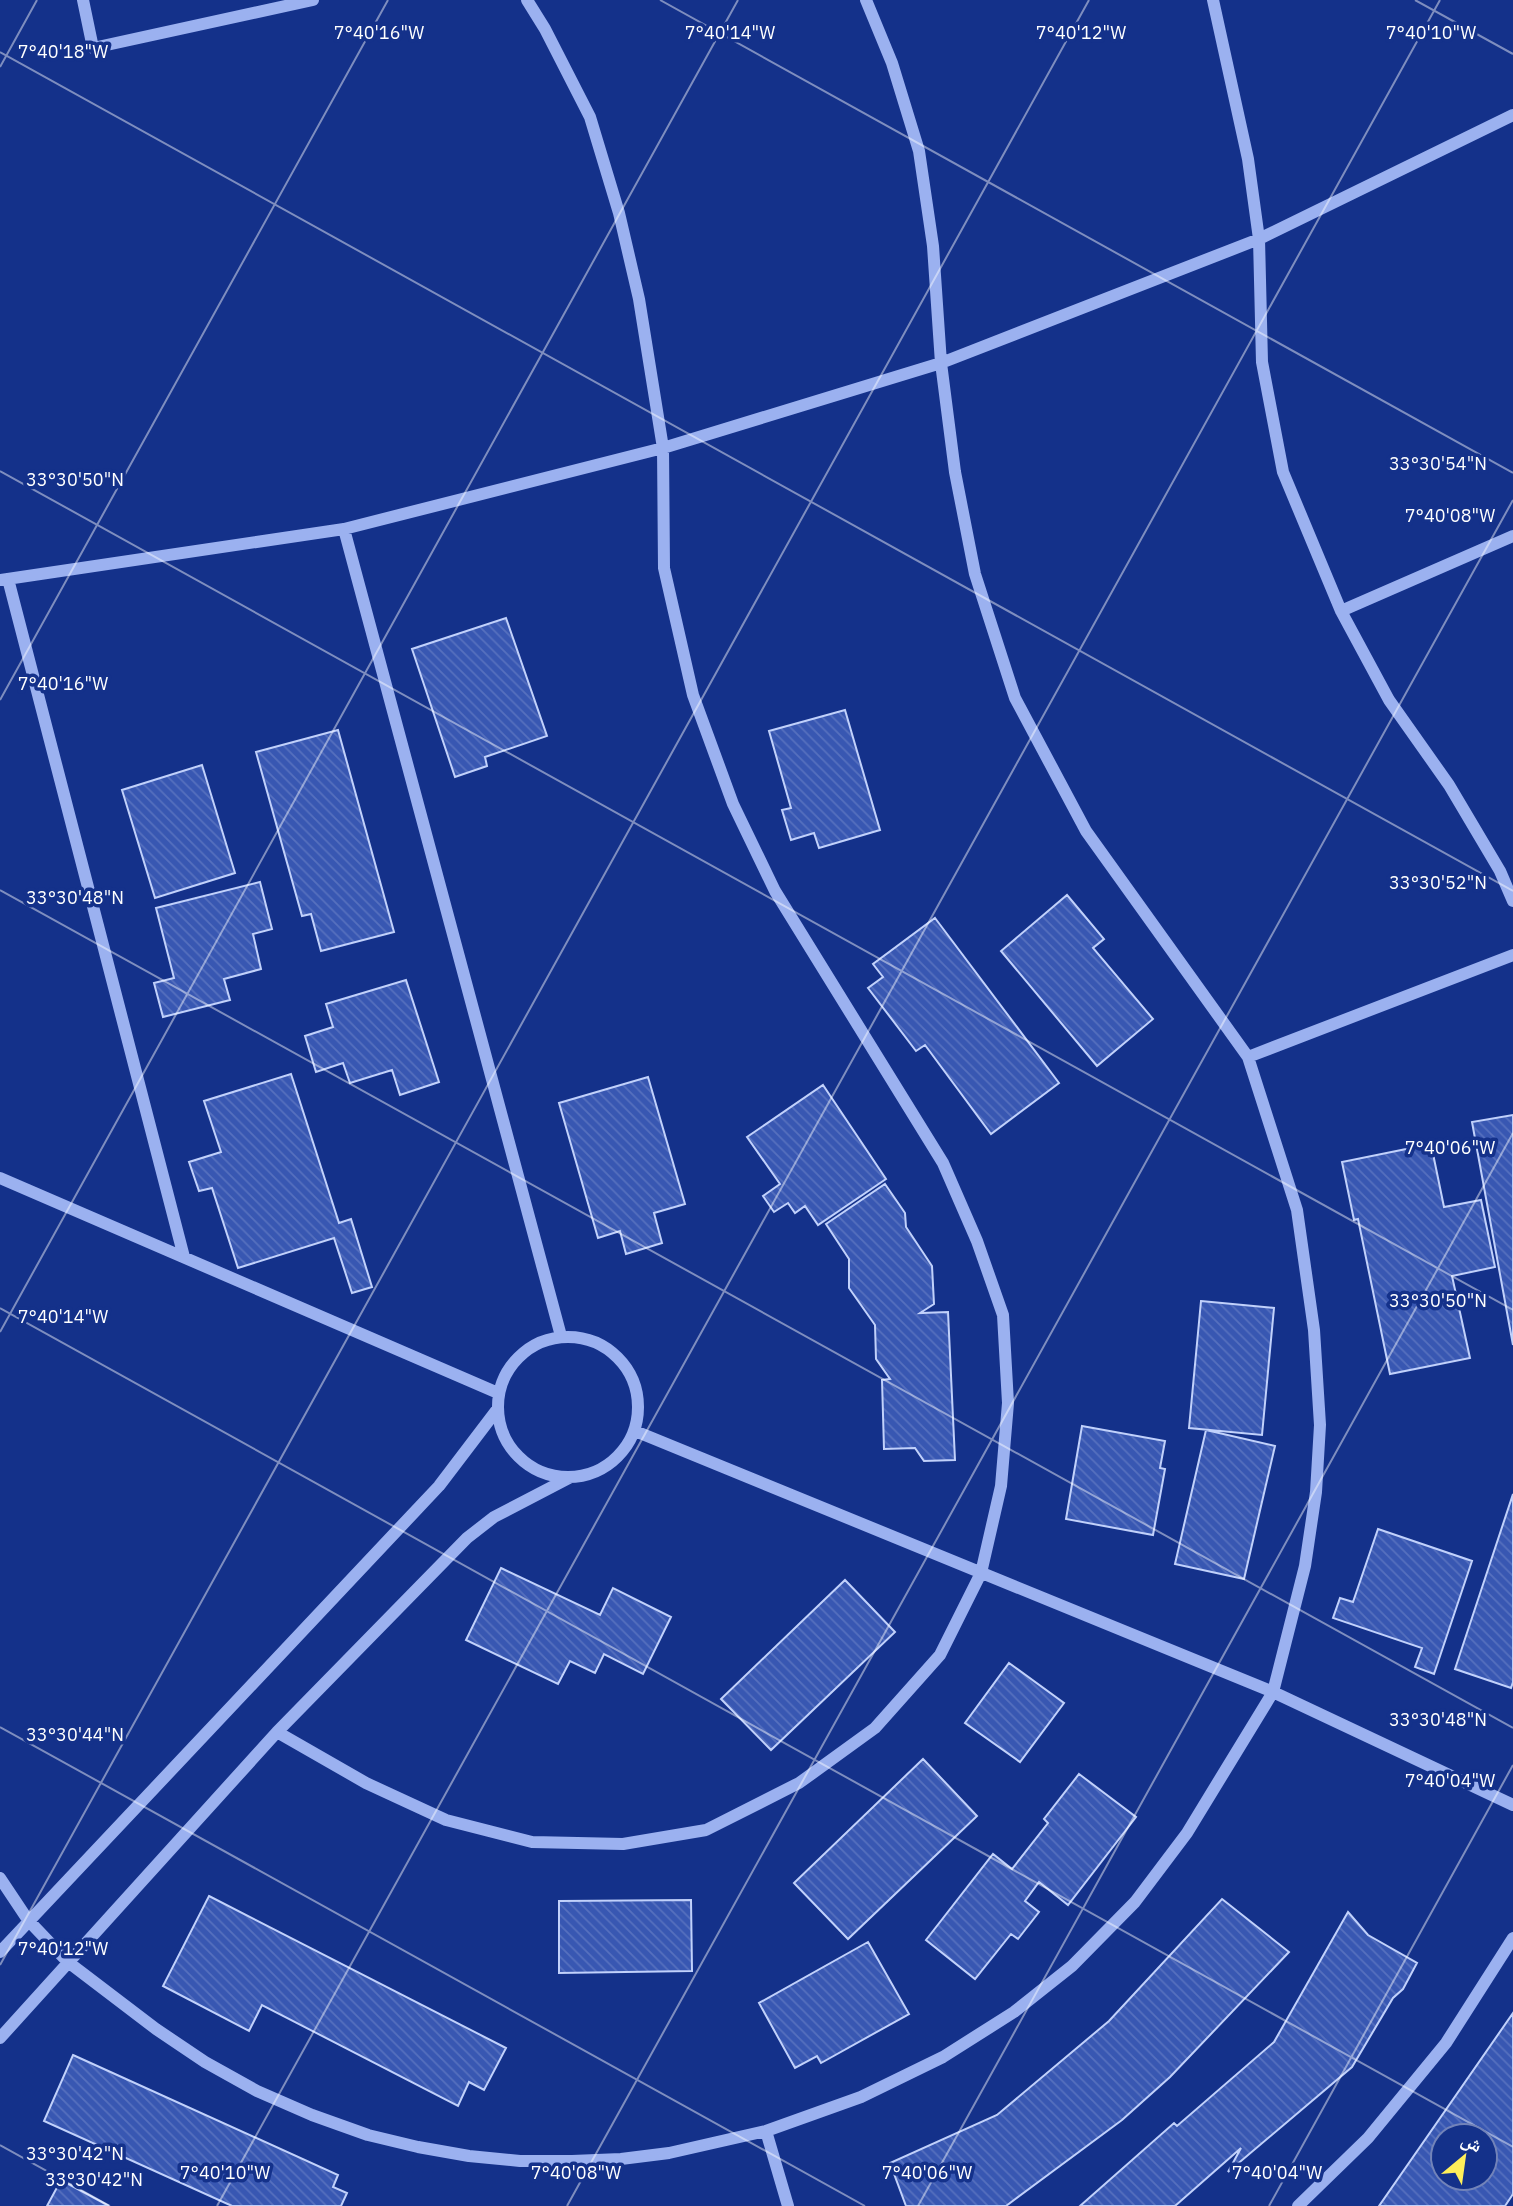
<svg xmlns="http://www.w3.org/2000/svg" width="1513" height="2206" viewBox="0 0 1513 2206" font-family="'IBM Plex Sans','Noto Naskh Arabic',sans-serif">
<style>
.building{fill:url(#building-back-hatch);stroke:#c1d1fb;stroke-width:2;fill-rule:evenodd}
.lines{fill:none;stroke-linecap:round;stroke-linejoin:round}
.minor{stroke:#9bb1f0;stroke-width:12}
.ticks{fill:none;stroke:#fff;stroke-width:2;stroke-opacity:0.45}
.ticks-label{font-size:18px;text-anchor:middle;fill:#fff;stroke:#14318a;stroke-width:7;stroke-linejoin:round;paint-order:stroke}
</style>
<defs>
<pattern id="building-back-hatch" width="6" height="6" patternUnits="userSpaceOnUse" patternTransform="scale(1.75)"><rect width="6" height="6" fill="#3857b2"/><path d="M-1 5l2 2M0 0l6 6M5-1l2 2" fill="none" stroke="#5670be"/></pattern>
</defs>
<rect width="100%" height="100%" fill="#14318a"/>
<path class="building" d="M 506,618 L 547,736 L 485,757 L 487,766 L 455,777 L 412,649 Z
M 845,710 L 880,830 L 819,848 L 814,833 L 791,840 L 782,810 L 791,808 L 769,731 Z
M 338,730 L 394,932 L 321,951 L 311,914 L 302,916 L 256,752 Z
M 202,765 L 235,873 L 155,898 L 122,790 Z
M 260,882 L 272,929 L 253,934 L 261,969 L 224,979 L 230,1000 L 163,1017 L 154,983 L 174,978 L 156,908 Z
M 1067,895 L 1104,939 L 1093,948 L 1153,1019 L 1097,1066 L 1001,951 Z
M 935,918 L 1059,1083 L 991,1134 L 925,1045 L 916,1051 L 868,988 L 883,977 L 873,964 Z
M 406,980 L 439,1082 L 400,1095 L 392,1070 L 350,1083 L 343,1063 L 316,1072 L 305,1036 L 333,1027 L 326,1004 Z
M 291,1074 L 339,1223 L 351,1219 L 372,1287 L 352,1293 L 334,1238 L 238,1268 L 212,1188 L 199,1191 L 189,1162 L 221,1152 L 204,1101 Z
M 648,1077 L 685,1204 L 654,1213 L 662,1243 L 626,1254 L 620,1231 L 598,1238 L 559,1103 Z
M 823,1085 L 886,1179 L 818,1225 L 805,1206 L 795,1213 L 788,1203 L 774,1212 L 763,1196 L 780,1184 L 747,1137 Z
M 1513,1115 L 1513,1345 L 1472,1122 Z
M 1431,1144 L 1444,1207 L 1481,1200 L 1495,1267 L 1452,1276 L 1470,1358 L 1390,1374 L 1358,1219 L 1354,1220 L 1342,1162 Z
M 885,1184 L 905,1213 L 906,1227 L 932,1266 L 934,1304 L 920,1313 L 948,1312 L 955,1460 L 924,1461 L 915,1448 L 884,1449 L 882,1380 L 890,1379 L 876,1359 L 875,1325 L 849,1288 L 849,1259 L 826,1224 Z
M 1201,1301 L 1274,1308 L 1262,1435 L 1189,1428 Z
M 1082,1426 L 1165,1441 L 1160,1468 L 1165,1469 L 1153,1535 L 1066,1519 Z
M 1206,1430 L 1275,1446 L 1244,1579 L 1175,1564 Z
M 1513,1494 L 1513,1682 L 1511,1688 L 1455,1669 Z
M 1378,1529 L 1472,1561 L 1434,1674 L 1415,1667 L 1422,1648 L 1333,1618 L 1340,1598 L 1353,1602 Z
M 501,1568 L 600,1615 L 613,1588 L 671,1617 L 643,1674 L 604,1654 L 595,1673 L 570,1661 L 558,1684 L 466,1640 Z
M 845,1580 L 895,1632 L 771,1750 L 721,1699 Z
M 1009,1663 L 1064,1703 L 1020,1762 L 965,1723 Z
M 923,1759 L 977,1816 L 848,1939 L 794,1883 Z
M 1079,1774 L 1136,1817 L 1068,1905 L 1039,1882 L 1025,1901 L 1039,1912 L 1018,1939 L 1011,1934 L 975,1979 L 926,1940 L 993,1854 L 1012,1869 L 1048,1823 L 1044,1819 Z
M 209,1896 L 506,2048 L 484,2090 L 469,2082 L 458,2106 L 262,2005 L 249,2031 L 163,1986 Z
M 1222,1899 L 1289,1952 L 1170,2077 L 1122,2120 L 1006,2206 L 906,2206 L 890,2163 L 997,2115 L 1109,2021 Z
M 691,1900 L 692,1971 L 559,1973 L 559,1901 Z
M 1348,1912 L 1368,1935 L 1417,1963 L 1403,1989 L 1393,1998 L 1352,2067 L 1228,2172 L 1241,2148 L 1175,2206 L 1080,2206 L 1174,2123 L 1177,2126 L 1274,2042 Z
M 868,1942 L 909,2014 L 821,2063 L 817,2056 L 795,2068 L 759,2003 Z
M 1513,2013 L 1513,2194 L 1505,2206 L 1379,2206 ZM 1443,2136 L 1485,2136 L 1485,2178 L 1443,2178 Z
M 73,2055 L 338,2175 L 333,2187 L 347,2193 L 341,2206 L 232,2206 L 44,2121 Z
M 61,2180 L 109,2206 L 47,2206 Z"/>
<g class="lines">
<path class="minor" d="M 83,0 L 93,48 L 313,0
M 1213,0 L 1248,159 L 1259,239 L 1262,362 L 1283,472 L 1341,611 L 1389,700 L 1449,785 L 1500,871 L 1513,901
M 344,529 L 561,1336
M 8,579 L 184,1257
M 0,580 L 344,529 L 663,448 L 941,363 L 1259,239 L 1513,115
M 1341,611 L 1513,536
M 1248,1057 L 1513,955
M 0,1178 L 498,1393
M498 1407a70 70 0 1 1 140 0a70 70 0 1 1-140 0Z
M 635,1431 L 1273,1692 L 1513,1805
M 277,1732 L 366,1783 L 446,1820 L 532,1842 L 623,1844 L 706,1830 L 799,1783 L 875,1728 L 940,1655 L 981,1573 L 1001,1486 L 1008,1403 L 1003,1315 L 977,1241 L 943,1163 L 775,891 L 733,804 L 693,695 L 664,568 L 663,448 L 639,299 L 619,213 L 590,117 L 545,29 L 527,0
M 0,1878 L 28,1920 L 68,1962 L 156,2029 L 205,2062 L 257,2091 L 312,2115 L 368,2135 L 418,2147 L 469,2156 L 520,2161 L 572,2161 L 621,2159 L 669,2153 L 766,2131 L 861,2097 L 943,2057 L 1014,2012 L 1072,1966 L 1135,1902 L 1187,1833 L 1273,1692 L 1305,1566 L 1316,1492 L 1320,1425 L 1314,1330 L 1297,1210 L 1248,1057 L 1086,831 L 1015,698 L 975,574 L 955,472 L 941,363 L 933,246 L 919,151 L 892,63 L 866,0
M 0,1952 L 439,1486 L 496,1411
M 0,2038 L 277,1732 L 467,1538 L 494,1517 L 569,1478
M 766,2131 L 788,2206
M 1298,2206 L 1368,2138 L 1446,2043 L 1513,1938"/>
</g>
<path class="ticks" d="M 660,0 L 1513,473M 1415,0 L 1513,54M 0,52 L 1513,891M 0,67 L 37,0M 0,471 L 1513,1310M 0,700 L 388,0M 0,890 L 1513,1728M 0,1308 L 1513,2147M 0,1332 L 738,0M 0,1727 L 865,2206M 0,1965 L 1089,0M 0,2145 L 110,2206M 217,2206 L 1440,0M 567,2206 L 1513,500M 918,2206 L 1513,1133M 1269,2206 L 1513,1765"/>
<g class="ticks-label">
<text x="379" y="39">7°40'16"W</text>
<text x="730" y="39">7°40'14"W</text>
<text x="1081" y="39">7°40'12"W</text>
<text x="1431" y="39">7°40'10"W</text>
<text x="63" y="58">7°40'18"W</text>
<text x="1438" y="470">33°30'54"N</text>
<text x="75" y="486">33°30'50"N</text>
<text x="1450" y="522">7°40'08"W</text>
<text x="63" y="690">7°40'16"W</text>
<text x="1438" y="889">33°30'52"N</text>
<text x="75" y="904">33°30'48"N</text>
<text x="1450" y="1154">7°40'06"W</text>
<text x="1438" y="1307">33°30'50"N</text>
<text x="63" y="1323">7°40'14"W</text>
<text x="1438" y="1726">33°30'48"N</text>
<text x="75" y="1741">33°30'44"N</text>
<text x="1450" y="1787">7°40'04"W</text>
<text x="63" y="1955">7°40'12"W</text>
<text x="75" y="2160">33°30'42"N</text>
<text x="225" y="2179">7°40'10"W</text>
<text x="576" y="2179">7°40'08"W</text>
<text x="927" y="2179">7°40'06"W</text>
<text x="1277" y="2179">7°40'04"W</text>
<text x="94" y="2186">33°30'42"N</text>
</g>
<g transform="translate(1464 2157) rotate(29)"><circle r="33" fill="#14318a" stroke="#7283b9" stroke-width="2"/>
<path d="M0-5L12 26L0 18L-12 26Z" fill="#ffef5a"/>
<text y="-10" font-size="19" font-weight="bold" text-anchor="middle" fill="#ffffff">ش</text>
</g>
</svg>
